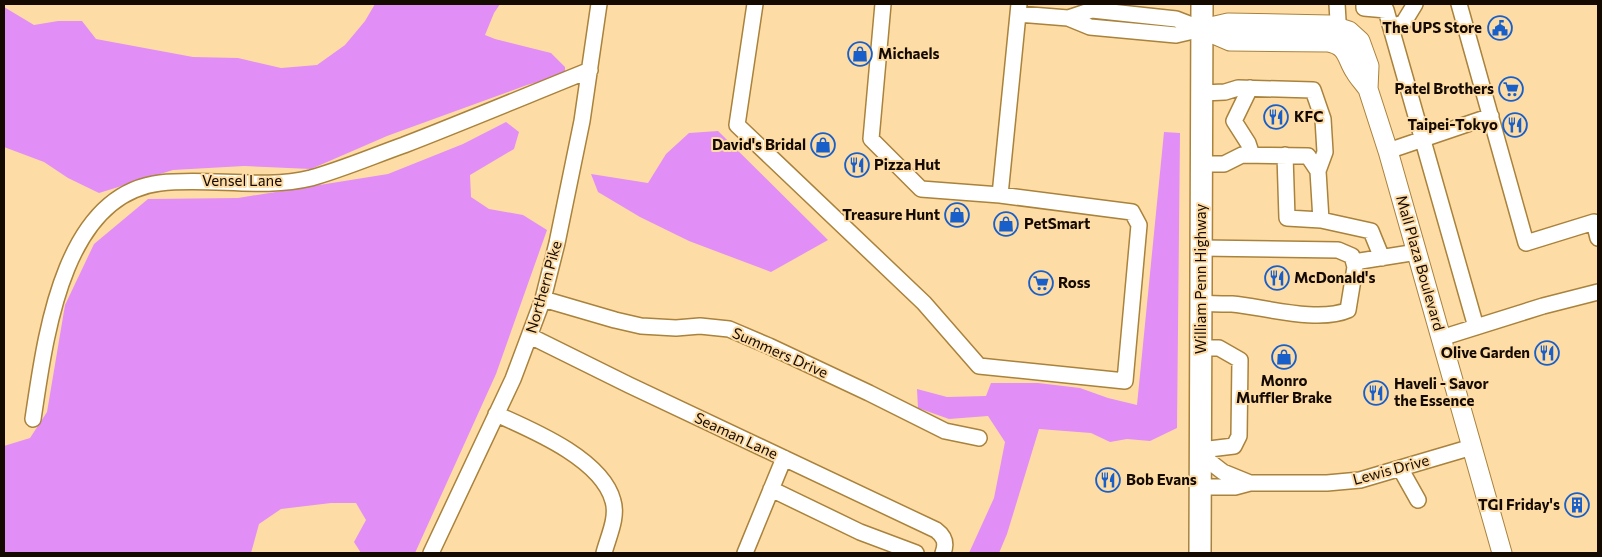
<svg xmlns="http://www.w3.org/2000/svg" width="1602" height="557" viewBox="0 0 1602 557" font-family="Commissioner,sans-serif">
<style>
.forest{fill:#e28ef7}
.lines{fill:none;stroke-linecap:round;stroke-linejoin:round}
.minor-casing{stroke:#a9823c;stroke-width:18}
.major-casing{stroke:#a9823c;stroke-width:21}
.highway-casing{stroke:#a9823c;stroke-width:24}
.minor{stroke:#fff;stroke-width:15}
.major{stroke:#fff;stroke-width:19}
.highway{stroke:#fff;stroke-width:21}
.labels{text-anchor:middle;stroke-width:4;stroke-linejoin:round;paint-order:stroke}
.poi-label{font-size:15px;font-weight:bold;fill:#150a00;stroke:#fedca5;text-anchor:start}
.street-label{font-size:15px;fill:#150a00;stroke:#fedca5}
</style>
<rect width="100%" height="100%" fill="#fedca5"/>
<path class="forest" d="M 375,4 L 500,4 L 494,13 L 485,35 L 495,39 L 551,53 L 565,67 L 565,75 L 527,85 L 387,136 L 311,169 L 244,166 L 173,170 L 99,193 L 68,178 L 44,162 L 4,147 L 4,7 L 34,25 L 58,21 L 82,21 L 96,39 L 193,57 L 238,58 L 281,68 L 317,65 L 345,45 L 365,21 Z
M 506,122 L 519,132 L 514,149 L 470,175 L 471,197 L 489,209 L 523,215 L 547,230 L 496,374 L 415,553 L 361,553 L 354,542 L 366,520 L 356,503 L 331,503 L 281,509 L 259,524 L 251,553 L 4,553 L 4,446 L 30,438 L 47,412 L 65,305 L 94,244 L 148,199 L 238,198 L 388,174 L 463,144 Z
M 718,131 L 828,240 L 771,272 L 689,241 L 640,217 L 598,192 L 591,174 L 648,183 L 666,154 L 689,133 Z
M 1164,132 L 1180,133 L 1177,428 L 1150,441 L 1127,439 L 1110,442 L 1091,433 L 1039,429 L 1007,534 L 999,553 L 969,553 L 994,498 L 1005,442 L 988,416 L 949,419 L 918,408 L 917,389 L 947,397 L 986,396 L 991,383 L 1038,383 L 1080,388 L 1108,398 L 1137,405 Z"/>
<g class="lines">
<g class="minor-casing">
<path id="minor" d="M 755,4 L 737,125 L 924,303 L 979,366 L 1125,381 L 1139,225 L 1132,212 L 1000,195 L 921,189 L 871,139 L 883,4
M 1337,4 L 1339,37
M 1364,4 L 1364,8 L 1386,10 L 1391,28
M 1415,4 L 1404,22 L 1391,28 L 1476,327
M 1459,4 L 1526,243 L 1594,222 L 1598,238
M 1018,14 L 1068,18 L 1090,27 L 1176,35 L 1202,29
M 1068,18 L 1092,10 L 1176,19 L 1202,29
M 1250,88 L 1234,121 L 1248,143 L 1252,155
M 1202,93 L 1225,92 L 1238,88 L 1313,90 L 1323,119 L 1325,152 L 1318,171 L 1321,220
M 1388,151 L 1491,116
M 1285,155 L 1287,218 L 1321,220 L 1371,231 L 1382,258
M 1201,164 L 1224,164 L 1242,155 L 1308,156 L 1318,171
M 1000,195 L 1019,4
M 1354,262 L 1417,252
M 543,299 L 615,320 L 641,326 L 676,328 L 700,326 L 729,329 L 769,346 L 869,393 L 945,431 L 979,438
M 1201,303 C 1211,304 1222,304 1232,304 C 1264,307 1319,323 1348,310 L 1355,267 L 1352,256 L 1338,250 L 1201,248
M 530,336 L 629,385 L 936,530 C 944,536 947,543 943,553
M 1441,338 L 1543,306 L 1598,292
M 496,414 C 532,430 602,459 613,501 C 618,518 608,537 604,553
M 33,419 C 45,341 61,195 160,183 C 210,177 262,190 311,178 C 343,169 373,156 404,145 C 466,121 528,95 590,70
M 1201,450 L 1234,446 L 1239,436 L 1240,360 L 1219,348 L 1201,348
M 1201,455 L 1223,472 L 1250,483 L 1327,483 L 1360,480 L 1472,447
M 1400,468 L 1418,500
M 1200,487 L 1235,487 L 1250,483
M 771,489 L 860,532 L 916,553
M 431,553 L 513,379 L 543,299 L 557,243 L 582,121 L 599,4
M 745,553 L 784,458"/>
</g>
<g class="major-casing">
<path id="major" d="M 1202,29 L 1228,23 L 1330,25 L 1349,31 L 1360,41 L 1369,66 L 1368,89 L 1388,151 L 1502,553
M 1202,29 L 1230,41 L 1328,42 C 1349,46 1346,59 1356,73 C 1359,78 1364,83 1368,89"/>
</g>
<g class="highway-casing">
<path id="highway" d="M 1200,553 L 1202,4"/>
</g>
<use href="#minor" class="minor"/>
<use href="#major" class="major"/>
<use href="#highway" class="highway"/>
</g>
<defs>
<g id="civic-ring" transform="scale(1.25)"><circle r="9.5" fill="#fedca5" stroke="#185fca" stroke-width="1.5"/><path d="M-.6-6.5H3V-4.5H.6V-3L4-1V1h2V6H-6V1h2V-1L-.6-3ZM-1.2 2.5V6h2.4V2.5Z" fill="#185fca"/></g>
<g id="shop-ring" transform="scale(1.25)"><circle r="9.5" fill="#fedca5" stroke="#185fca" stroke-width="1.5"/><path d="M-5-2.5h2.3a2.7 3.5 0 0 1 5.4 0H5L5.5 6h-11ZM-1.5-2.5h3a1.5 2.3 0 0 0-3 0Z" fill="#185fca"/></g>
<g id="supermarket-ring" transform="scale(1.25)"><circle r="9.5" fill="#fedca5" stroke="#185fca" stroke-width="1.5"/><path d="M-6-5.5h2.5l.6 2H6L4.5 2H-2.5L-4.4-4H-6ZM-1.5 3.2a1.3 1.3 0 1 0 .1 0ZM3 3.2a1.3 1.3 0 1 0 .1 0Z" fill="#185fca"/></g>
<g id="restaurant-ring" transform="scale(1.25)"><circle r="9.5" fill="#fedca5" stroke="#185fca" stroke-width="1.5"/><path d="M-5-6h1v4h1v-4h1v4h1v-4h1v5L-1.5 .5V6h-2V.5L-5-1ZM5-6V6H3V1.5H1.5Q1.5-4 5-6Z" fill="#185fca"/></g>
<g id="building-ring" transform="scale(1.25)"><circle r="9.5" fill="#fedca5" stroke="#185fca" stroke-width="1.5"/><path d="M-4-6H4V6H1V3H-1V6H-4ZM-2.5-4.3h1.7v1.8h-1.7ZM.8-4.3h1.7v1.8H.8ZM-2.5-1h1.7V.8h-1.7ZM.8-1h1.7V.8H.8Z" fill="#185fca"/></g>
</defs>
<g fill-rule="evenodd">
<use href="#civic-ring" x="1500" y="28"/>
<use href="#shop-ring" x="860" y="54"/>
<use href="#supermarket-ring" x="1511" y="89"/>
<use href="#restaurant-ring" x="1276" y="117"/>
<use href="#restaurant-ring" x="1515" y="125"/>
<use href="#shop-ring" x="823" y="145"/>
<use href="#restaurant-ring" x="857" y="165"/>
<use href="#shop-ring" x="957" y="215"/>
<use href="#shop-ring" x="1006" y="224"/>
<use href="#restaurant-ring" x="1277" y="278"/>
<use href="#supermarket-ring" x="1041" y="283"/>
<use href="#restaurant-ring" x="1547" y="353"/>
<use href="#shop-ring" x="1284" y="357"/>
<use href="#restaurant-ring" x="1376" y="393"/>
<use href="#restaurant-ring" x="1108" y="480"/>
<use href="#building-ring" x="1577" y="505"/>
</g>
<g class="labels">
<g class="poi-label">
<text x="1482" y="33" text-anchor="end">The UPS Store</text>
<text x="878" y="59">Michaels</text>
<text x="1494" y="94" text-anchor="end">Patel Brothers</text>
<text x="1294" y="122">KFC</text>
<text x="1498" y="130" text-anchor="end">Taipei-Tokyo</text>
<text x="806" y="150" text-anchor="end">David's Bridal</text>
<text x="874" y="170">Pizza Hut</text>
<text x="940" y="220" text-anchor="end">Treasure Hunt</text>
<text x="1024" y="229">PetSmart</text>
<text x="1294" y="283">McDonald's</text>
<text x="1058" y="288">Ross</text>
<text x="1530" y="358" text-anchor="end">Olive Garden</text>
<text x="1284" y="386" text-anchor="middle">Monro<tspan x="1284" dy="17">Muffler Brake</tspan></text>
<text x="1394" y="389">Haveli - Savor<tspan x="1394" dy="17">the Essence</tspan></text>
<text x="1126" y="485">Bob Evans</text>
<text x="1560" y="510" text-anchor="end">TGI Friday's</text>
</g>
<g class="street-label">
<text x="242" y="186">Vensel Lane</text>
<text transform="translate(1420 263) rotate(74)" y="5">Mall Plaza Boulevard</text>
<text transform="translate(1201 279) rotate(-90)" y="5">William Penn Highway</text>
<text transform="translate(544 287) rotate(-74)" y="5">Northern Pike</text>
<text transform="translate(780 353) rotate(24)" y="5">Summers Drive</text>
<text transform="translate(736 436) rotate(25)" y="5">Seaman Lane</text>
<text transform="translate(1391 470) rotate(-15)" y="5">Lewis Drive</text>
</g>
</g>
<rect width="1602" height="557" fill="none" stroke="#150a00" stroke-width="10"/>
</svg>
